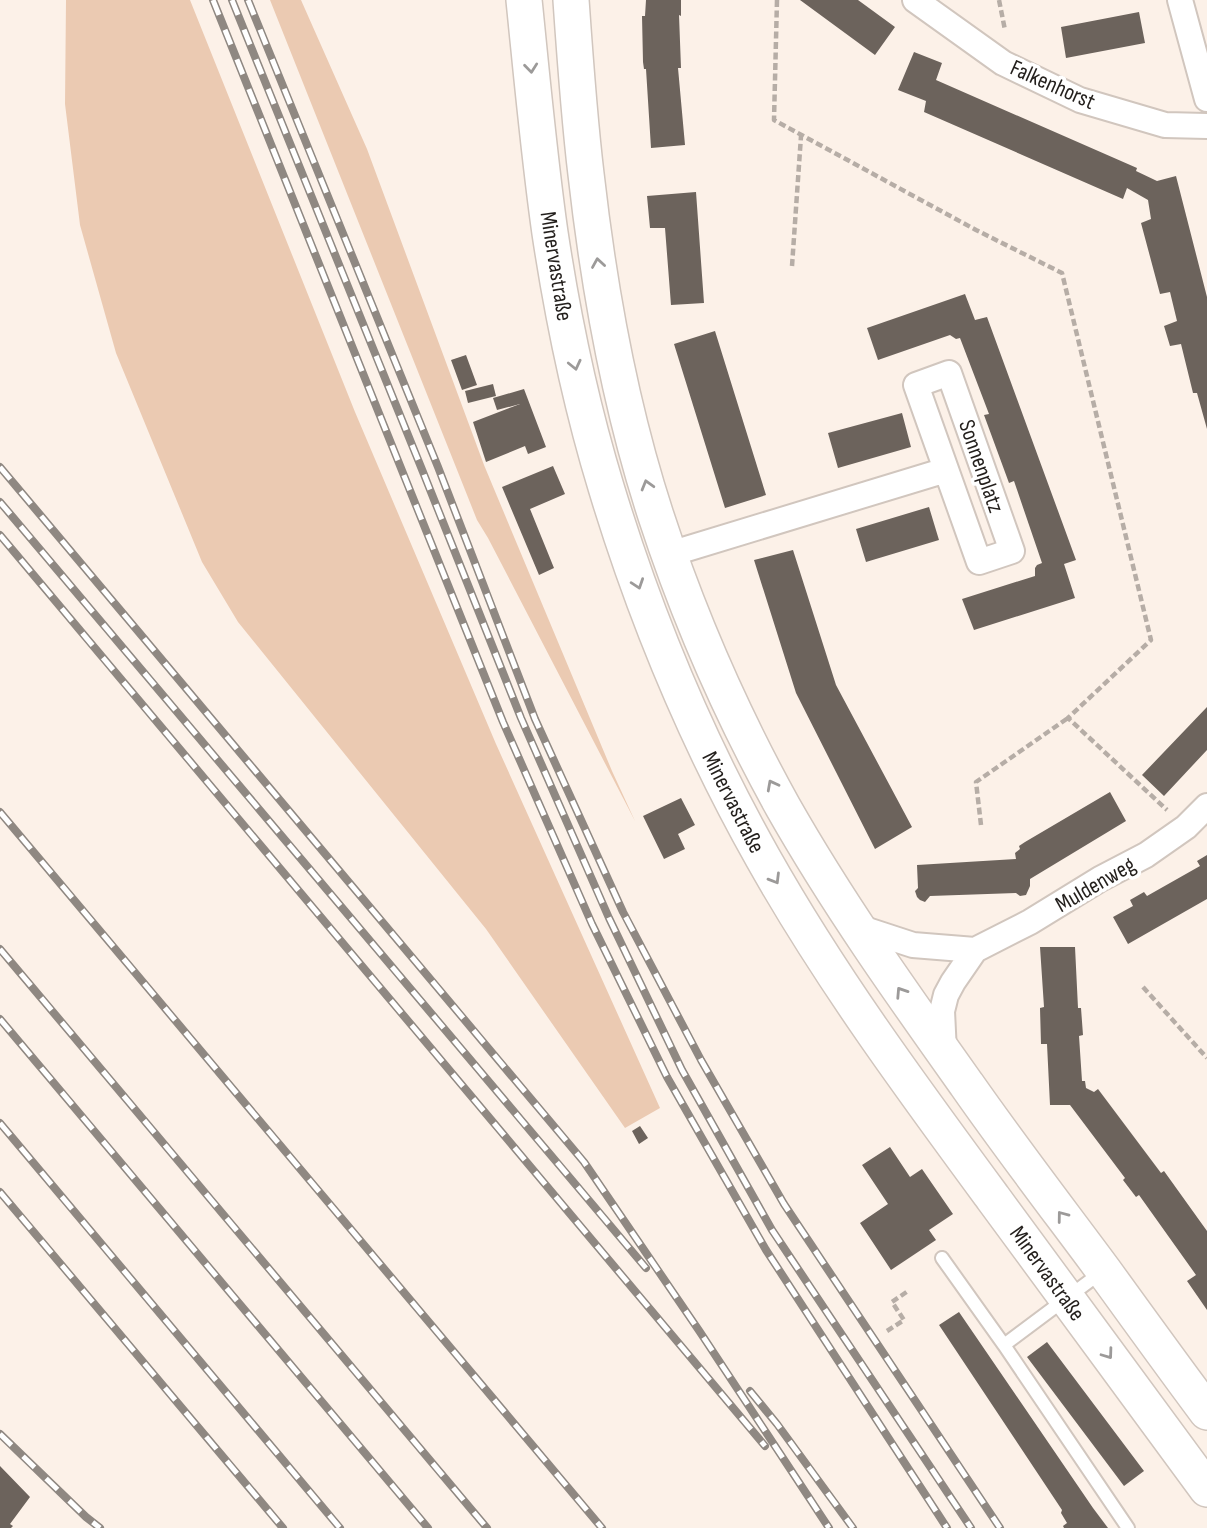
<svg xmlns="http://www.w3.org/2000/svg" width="1207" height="1528" viewBox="0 0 1207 1528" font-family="'Sofia Sans Condensed',sans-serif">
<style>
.green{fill:#ebcab2}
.building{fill:#6c635c}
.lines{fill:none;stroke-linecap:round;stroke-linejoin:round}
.service-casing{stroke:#d1c6be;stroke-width:16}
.minor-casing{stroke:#d1c6be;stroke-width:28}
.secondary-casing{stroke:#d1c6be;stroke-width:38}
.path{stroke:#b6ada6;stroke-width:4.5;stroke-dasharray:7 3.5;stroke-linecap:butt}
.service{stroke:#fff;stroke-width:12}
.minor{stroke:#fff;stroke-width:24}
.secondary{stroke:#fff;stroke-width:35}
.rail-casing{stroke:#8f8882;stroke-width:8}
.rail{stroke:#fff;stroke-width:5;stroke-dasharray:16;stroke-linecap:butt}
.oneway{stroke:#9c9a99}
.labels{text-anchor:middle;stroke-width:7;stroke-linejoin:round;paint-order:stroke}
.street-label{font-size:23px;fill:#231f1c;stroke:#fff}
</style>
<rect width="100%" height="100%" fill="#fcf1e8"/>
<path class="green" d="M 66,0 L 190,0 L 355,412 L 496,744 L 660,1108 L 625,1128 L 486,929 L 238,622 L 202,562 L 116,353 L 80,225 L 65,104 Z
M 270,0 L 301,0 L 367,149 L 484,465 L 612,771 L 635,821 L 488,538 L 477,520 Z"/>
<path class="building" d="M 646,0 L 681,0 L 681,16 L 679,15 L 681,68 L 678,68 L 685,145 L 651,148 L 646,69 L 644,69 L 643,62 L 642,16 L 645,16 Z
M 800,0 L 858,0 L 895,27 L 875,55 Z
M 1139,12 L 1145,43 L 1066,58 L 1061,27 Z
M 914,52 L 942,63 L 936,80 L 1137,168 L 1136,171 L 1157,181 L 1176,176 L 1207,297 L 1207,429 L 1197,393 L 1193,393 L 1181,344 L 1170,346 L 1164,326 L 1177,321 L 1170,292 L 1160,294 L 1141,223 L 1151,219 L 1148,200 L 1127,188 L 1123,199 L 924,112 L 926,101 L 898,90 Z
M 696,192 L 704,303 L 671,305 L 665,228 L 650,228 L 647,196 Z
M 965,294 L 975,320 L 987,317 L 1076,560 L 1064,564 L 1075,598 L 974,630 L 962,599 L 1035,576 L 1035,568 L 1037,565 L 1042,563 L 1014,481 L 1009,483 L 984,415 L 989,414 L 960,338 L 956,339 L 950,335 L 878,360 L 867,328 Z
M 715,331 L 766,495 L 725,508 L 674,344 Z
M 466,355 L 477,385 L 462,390 L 451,360 Z
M 493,384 L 496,396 L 468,403 L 465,391 Z
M 524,389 L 546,447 L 528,454 L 525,446 L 486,462 L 473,422 L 520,404 L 497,410 L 493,398 Z
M 902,413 L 911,447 L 838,468 L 828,433 Z
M 553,466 L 565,494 L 530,509 L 554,568 L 539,575 L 502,487 Z
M 929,507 L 939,540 L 866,562 L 856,529 Z
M 793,550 L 836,685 L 912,827 L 875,849 L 796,693 L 754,560 Z
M 1207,707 L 1207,750 L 1164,796 L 1142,775 Z
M 1110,792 L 1126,821 L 1030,879 L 1030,886 L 1026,895 L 1020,896 L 1016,893 L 930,896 L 925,902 L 920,900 L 917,897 L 915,891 L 918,888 L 917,865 L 1016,859 L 1015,853 L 1020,849 L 1019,846 L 1025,842 Z
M 681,798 L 695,825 L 678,834 L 685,849 L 664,859 L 643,816 Z
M 1207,855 L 1207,899 L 1128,944 L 1113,917 L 1133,906 L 1130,900 L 1144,892 L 1147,896 L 1200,866 L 1197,861 Z
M 1040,947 L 1075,947 L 1078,1008 L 1081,1008 L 1083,1035 L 1079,1036 L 1082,1081 L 1085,1081 L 1086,1088 L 1094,1092 L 1098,1089 L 1161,1173 L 1164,1171 L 1207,1231 L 1207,1310 L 1187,1281 L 1196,1275 L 1139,1195 L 1136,1197 L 1123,1180 L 1125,1178 L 1070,1105 L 1050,1105 L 1047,1044 L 1041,1044 L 1040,1008 L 1044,1007 Z
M 640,1126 L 648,1138 L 639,1144 L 632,1131 Z
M 890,1147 L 910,1177 L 922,1169 L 953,1214 L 929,1230 L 936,1240 L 891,1270 L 860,1223 L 888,1204 L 862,1165 Z
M 959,1312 L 1093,1508 L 1108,1528 L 1064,1528 L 1063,1526 L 1067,1523 L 1061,1513 L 1062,1510 L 939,1325 Z
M 1047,1342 L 1144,1471 L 1124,1486 L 1027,1357 Z
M 0,1466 L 30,1497 L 10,1524 L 13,1526 L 11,1528 L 0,1528 Z"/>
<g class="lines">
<g class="service-casing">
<path id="service" d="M 942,1258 L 1004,1345
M 1103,1271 L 1004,1345 L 1128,1528"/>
</g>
<g class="minor-casing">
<path id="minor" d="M 915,0 L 1003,63 L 1080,100 L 1165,125 L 1207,126
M 1180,0 L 1207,99
M 949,373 L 1012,551 L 979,562 L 916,385 Z
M 670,554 L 946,470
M 858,927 L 913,945 L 975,950
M 944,1052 L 942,1011 L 946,995 L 953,982 L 975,950 L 1030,922 L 1100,879 L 1146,855 L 1186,827 L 1207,806"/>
</g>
<g class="secondary-casing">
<path id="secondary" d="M 524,0 C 532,78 539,156 550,233 C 563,319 581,405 606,487 C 645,616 697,741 763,858 C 830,977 912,1088 993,1198 C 1064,1295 1136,1392 1207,1489
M 571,0 C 575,58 579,116 586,174 C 599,289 620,406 656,516 C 689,617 732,715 783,807 C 838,904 903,995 967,1085 C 1011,1148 1058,1209 1104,1271 C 1138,1318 1172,1365 1207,1412"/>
</g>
<path class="path" d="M 777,0 L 774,120 L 976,230 L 1062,273 L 1151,640 L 1068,718 L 1167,810
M 999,0 L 1005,30
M 792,266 L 801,136
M 981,825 L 976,782 L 1068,718
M 1143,987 L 1207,1058
M 887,1331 L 904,1320 L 892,1302 L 908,1291"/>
<use href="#service" class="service"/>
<use href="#minor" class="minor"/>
<use href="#secondary" class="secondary"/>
<g class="rail-casing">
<path id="rail" d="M 213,0 L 503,722 L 592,924 L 667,1077 L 766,1250 L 947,1528
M 232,0 L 423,472 L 521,718 L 609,918 L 682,1070 L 772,1230 L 971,1528
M 248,0 L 438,467 L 535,719 L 623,912 L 701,1060 L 784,1204 L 1000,1528
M 0,467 L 584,1162 L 700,1332 L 829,1528
M 0,502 L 646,1268
M 0,535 L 765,1446
M 0,812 L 602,1528
M 0,949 L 487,1528
M 0,1019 L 428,1528
M 0,1123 L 340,1528
M 0,1192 L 283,1528
M 750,1391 L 777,1424 L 853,1528
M 0,1434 L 86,1517 L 100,1528"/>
</g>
<use href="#rail" class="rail"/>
</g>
<defs><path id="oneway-chevron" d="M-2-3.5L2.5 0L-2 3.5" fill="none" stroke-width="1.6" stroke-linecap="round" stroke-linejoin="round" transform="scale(1.75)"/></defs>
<g class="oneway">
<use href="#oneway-chevron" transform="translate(531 68) rotate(84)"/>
<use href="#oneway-chevron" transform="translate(598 263) rotate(-99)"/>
<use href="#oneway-chevron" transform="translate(575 365) rotate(77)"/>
<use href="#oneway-chevron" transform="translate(647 485) rotate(-106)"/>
<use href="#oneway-chevron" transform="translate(638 584) rotate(71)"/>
<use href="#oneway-chevron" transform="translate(772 785) rotate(-118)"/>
<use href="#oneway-chevron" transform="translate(775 879) rotate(59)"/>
<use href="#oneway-chevron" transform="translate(901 992) rotate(-123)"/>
<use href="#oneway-chevron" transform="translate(1062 1216) rotate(-127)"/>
<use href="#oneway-chevron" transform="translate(1108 1354) rotate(54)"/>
</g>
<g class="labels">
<g class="street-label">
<text transform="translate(1053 84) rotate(24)" y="8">Falkenhorst</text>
<text transform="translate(557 266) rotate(81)" y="8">Minervastraße</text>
<text transform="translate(982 466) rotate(71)" y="8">Sonnenplatz</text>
<text transform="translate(734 802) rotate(63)" y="8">Minervastraße</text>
<text transform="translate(1095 884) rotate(-30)" y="8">Muldenweg</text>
<text transform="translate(1048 1273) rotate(54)" y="8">Minervastraße</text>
</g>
</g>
</svg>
